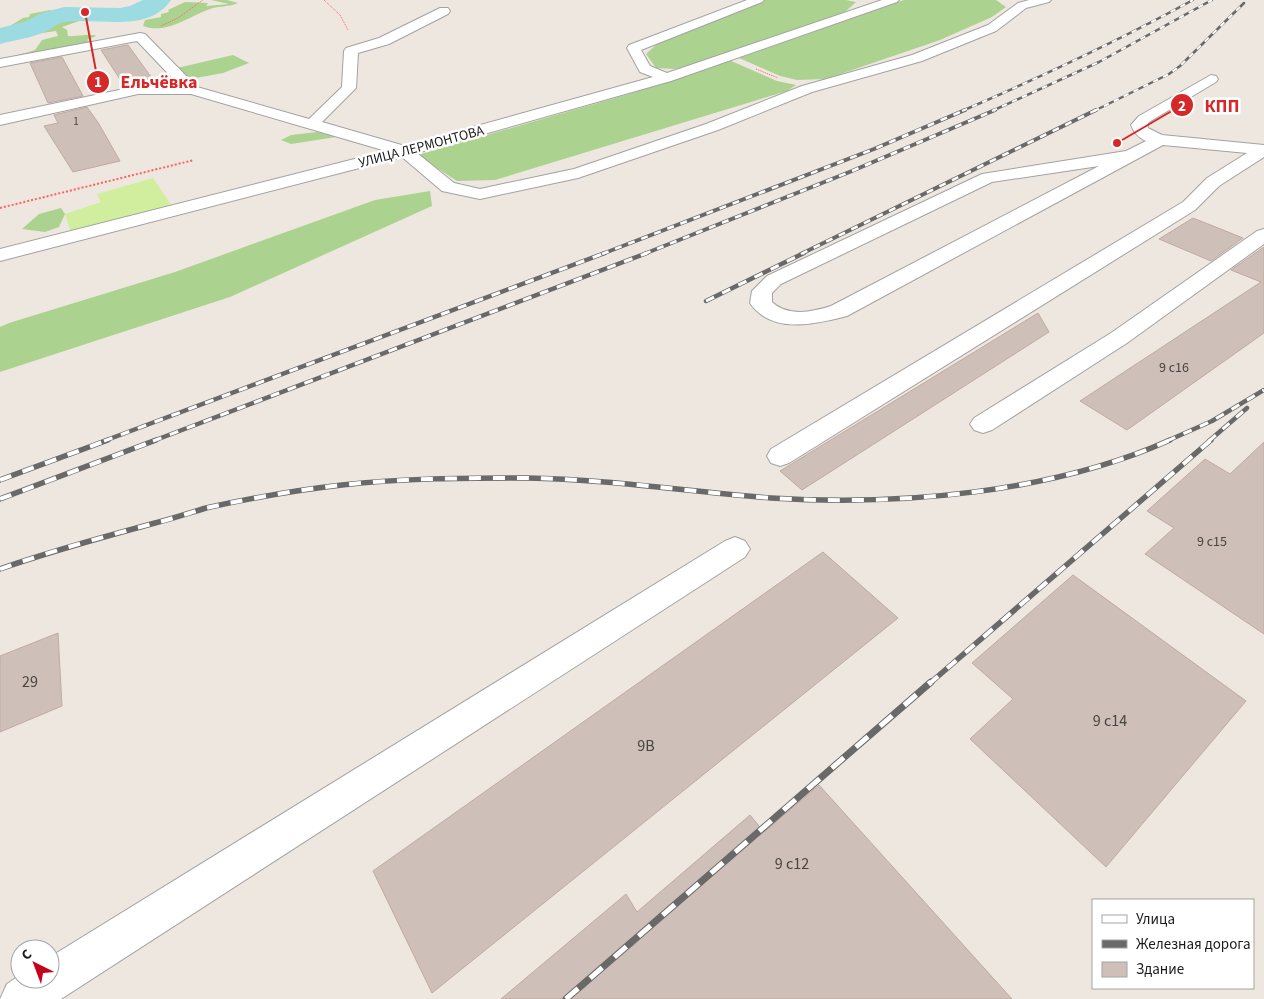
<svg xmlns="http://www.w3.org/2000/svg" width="1264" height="999" viewBox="0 0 1264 999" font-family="'Source Sans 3',sans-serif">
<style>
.grass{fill:#d1ee9f}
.forest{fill:#acd290}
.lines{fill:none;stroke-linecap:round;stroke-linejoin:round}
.river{fill:#9bdbe1;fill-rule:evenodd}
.building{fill:#cebfb8;stroke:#c1aaa0}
.minor-casing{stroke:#a2a2a2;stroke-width:2}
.path-far1{stroke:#ff5f66;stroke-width:1;stroke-dasharray:1 1;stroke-linecap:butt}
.path{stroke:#ff5f66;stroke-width:2;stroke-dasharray:2 2;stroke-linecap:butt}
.minor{fill:#fff;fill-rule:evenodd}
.rail-far4-casing{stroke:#696969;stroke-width:2.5}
.rail-far3-casing{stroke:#696969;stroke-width:4}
.rail-far2-casing{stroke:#696969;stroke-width:4.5}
.rail-far1-casing{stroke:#696969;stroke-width:5.5}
.rail-casing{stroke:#696969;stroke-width:7}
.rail-far4{stroke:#fff;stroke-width:2;stroke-dasharray:5.5;stroke-linecap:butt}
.rail-far3{stroke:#fff;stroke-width:2.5;stroke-dasharray:7;stroke-linecap:butt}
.rail-far2{stroke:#fff;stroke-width:3;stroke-dasharray:9;stroke-linecap:butt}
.rail-far1{stroke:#fff;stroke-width:4;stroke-dasharray:12;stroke-linecap:butt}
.rail{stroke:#fff;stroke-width:5;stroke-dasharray:16;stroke-linecap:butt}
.labels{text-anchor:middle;stroke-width:5;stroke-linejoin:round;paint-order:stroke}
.far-number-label{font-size:11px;fill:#484442}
.far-street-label{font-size:14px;fill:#1b1b1b;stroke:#fff}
.number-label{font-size:14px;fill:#484442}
.near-number-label{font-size:16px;fill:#484442}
.leader{fill:none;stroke:#d62828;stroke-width:2}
.callout-dot{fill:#d62828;stroke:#fff;stroke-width:2}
.mark-label{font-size:15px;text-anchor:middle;font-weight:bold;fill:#fff}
.callout-label{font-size:18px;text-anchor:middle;font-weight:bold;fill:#d62828;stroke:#fff;stroke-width:5;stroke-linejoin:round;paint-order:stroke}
</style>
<rect width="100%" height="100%" fill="#eee7df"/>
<path class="grass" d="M 153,178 L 173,208 L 71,232 L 65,214 L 101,202 L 97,194 Z"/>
<path class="forest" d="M 211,0 L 227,0 L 238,3 C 229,7 219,6 210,9 C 189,16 167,35 143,26 L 145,20 L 161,17 L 161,14 L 169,12 L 168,10 L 185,2 L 208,3 L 206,6 L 229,4 Z
M 764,0 L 846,0 L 856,2 L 845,12 L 690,67 L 673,69 L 656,68 L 646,54 L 657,44 Z
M 904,0 L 996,0 L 1006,7 L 992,17 L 940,40 L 826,79 L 797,80 L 780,76 L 739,58 Z
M 50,10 L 55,12 L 65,10 L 90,11 L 87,15 L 76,18 L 82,20 L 62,27 L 67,30 L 68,36 C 77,37 89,33 96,36 L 87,40 L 93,43 L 0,61 L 0,59 C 12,56 23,54 35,50 L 42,40 L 58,36 L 56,31 L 0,39 L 0,32 L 23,18 L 29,17 L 30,14 Z
M 233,55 L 249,63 L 223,73 L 185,80 L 177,68 Z
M 729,60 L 777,81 L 796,85 L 787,91 L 495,180 L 457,181 L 420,157 L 421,154 L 629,94 Z
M 317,132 L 328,134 L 336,137 L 291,144 L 281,140 L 291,135 Z
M 430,191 L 432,206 L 230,297 L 0,372 L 0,327 L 9,323 L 175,272 L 375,200 Z
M 61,208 L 65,214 L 59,227 L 45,232 L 22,229 L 39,214 Z"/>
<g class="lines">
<path class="river" d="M 143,0 L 171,0 C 148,34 99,17 65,22 C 57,23 52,29 45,32 C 31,38 15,40 0,44 L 0,28 L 24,22 L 42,13 L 64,7 L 120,8 L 130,6 Z"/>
</g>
<path class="building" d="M 128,45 L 154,81 L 125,87 L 101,50 Z
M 62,57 L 83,96 L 48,103 L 30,63 Z
M 87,107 L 99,124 L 120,161 L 73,172 L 44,126 L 58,123 L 54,115 Z
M 1193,218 L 1243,238 L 1211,261 L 1159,239 Z
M 1264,247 L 1264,333 L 1127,430 L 1080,401 L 1261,282 L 1231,270 Z
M 1038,313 L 1049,332 L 802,490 L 780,471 Z
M 1264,442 L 1264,634 L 1145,554 L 1174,528 L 1147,511 L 1205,459 L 1230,474 Z
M 823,552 L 898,618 L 432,993 L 373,871 Z
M 1073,575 L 1246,701 L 1106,867 L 970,739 L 1013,699 L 972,663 Z
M 58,633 L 62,706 L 0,732 L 0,656 Z
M 819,785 L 1012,999 L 501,999 L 626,894 L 637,912 L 750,815 L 764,832 Z"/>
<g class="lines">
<g class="minor-casing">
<path id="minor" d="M 747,0 L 764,0 L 762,2 L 641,50 L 650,66 L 667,73 L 882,0 L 899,0 L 897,2 L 671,81 L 417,153 L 454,183 L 480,189 L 574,169 L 706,124 L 802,86 L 912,55 L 988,25 L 1018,3 L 1029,0 L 1051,0 L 1049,2 L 1026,8 L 996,31 L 922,61 L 812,92 L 718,130 L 578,178 L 480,199 L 442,191 L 402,157 L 0,261 L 0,249 L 386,151 L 191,94 L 138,94 L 0,125 L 0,115 L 138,86 L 180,86 L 137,41 L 0,67 L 0,59 L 140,33 L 145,34 L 197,87 L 309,119 L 342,87 L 344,51 L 346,48 L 379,38 L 440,8 L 448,8 L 450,11 L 448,14 L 389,44 L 358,53 L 356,88 L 322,122 L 405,146 L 653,77 L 640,72 L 627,48 L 629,45 Z
M 1211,75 L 1216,76 L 1218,79 L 1216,82 L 1149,122 L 1147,125 L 1148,128 L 1162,135 L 1264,145 L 1264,157 L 1219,186 L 1195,210 L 789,463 L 780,466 L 771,463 L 767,456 L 771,449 L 1183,202 L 1207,178 L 1247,153 L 1163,145 L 847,316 C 815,324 772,335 750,303 L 752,291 L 767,276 L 982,174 L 1126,151 L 1146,141 C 1139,138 1134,133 1131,125 L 1139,116 ZM 1099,166 L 831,306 C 812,312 788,317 772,302 L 772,293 L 781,284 L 992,182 Z
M 1264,229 L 1264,244 L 1127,343 L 992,430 L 983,433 L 974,430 L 970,424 L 974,418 L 1111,333 L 1257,231 Z
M 735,537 L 745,541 L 750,549 L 745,557 L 61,999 L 0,999 L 7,984 L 20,975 L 20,979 L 50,979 L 50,957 L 725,541 Z"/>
</g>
<path class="path-far1" d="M 324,0 L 340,15 L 348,30
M 161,26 L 178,18 L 203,0
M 756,69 L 778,78"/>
<path class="path" d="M 0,208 L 194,160"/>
<use href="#minor" class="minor"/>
<g class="rail-far4-casing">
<path id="rail-far4" d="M 962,111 C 1041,77 1118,41 1193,0
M 992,111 L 1099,62 L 1212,0
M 1094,111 L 1169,74 L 1180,66 L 1244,3"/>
</g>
<g class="rail-far3-casing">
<path id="rail-far3" d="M 602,254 L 874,149 L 965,110
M 644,254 L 852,171 L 995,110
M 801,254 L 1096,110"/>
</g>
<g class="rail-far2-casing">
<path id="rail-far2" d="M 706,301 L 804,253
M 104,441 L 605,253
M 153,441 L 647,253
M 1167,441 L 1212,421 L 1264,390
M 1209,441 L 1247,408"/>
</g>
<g class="rail-far1-casing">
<path id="rail-far1" d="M 0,480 L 108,440
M 0,499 L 156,440
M 0,569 C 51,551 103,537 155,523 C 172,519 189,513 206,508 C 251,498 297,490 342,485 C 403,478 466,478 527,478 C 609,479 690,492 771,498 C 900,506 1052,493 1170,440
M 929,684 L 1211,440"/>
</g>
<g class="rail-casing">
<path id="rail" d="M 566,999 L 931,682"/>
</g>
<use href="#rail-far4" class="rail-far4"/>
<use href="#rail-far3" class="rail-far3"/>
<use href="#rail-far2" class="rail-far2"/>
<use href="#rail-far1" class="rail-far1"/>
<use href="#rail" class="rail"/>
</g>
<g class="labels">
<g class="far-number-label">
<text x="76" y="125">1</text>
</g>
<g class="far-street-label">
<text transform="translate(421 146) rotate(-15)" y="5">УЛИЦА ЛЕРМОНТОВА</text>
</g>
<g class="number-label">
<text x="1174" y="372">9 с16</text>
<text x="1212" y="546">9 с15</text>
</g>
<g class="near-number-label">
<text x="30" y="687">29</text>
<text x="1110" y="726">9 с14</text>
<text x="646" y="751">9В</text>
<text x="792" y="869">9 с12</text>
</g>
</g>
<path class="leader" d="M85 12L98 82M1117 143L1182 105"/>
<g class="callout-dot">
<circle cx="85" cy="12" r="5"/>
<circle cx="1117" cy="143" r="5"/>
<circle cx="98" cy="82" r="12"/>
<circle cx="1182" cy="105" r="12"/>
</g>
<g class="mark-label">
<text x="98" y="87">1</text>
<text x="1182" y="111">2</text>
</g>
<g class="callout-label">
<text x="159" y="88">Ельчёвка</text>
<text x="1222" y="112">КПП</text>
</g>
<rect x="1092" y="899" width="162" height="90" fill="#ffffff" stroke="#a4a4a4"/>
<rect x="1102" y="915" width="25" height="8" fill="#ffffff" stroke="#a4a4a4"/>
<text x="1136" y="924" font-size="15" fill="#1b1b1b">Улица</text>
<rect x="1102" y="940" width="25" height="8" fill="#696969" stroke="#a4a4a4"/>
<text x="1136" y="949" font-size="15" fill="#1b1b1b">Железная дорога</text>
<rect x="1102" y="962" width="25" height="15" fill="#cebfb8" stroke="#a4a4a4"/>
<text x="1136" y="974" font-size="15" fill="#1b1b1b">Здание</text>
<g transform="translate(35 964) rotate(318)"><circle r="24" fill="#ffffff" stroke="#a4a4a4"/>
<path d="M0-4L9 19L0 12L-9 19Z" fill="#c6001c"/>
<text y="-8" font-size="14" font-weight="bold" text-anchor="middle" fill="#1b1b1b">С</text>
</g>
</svg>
